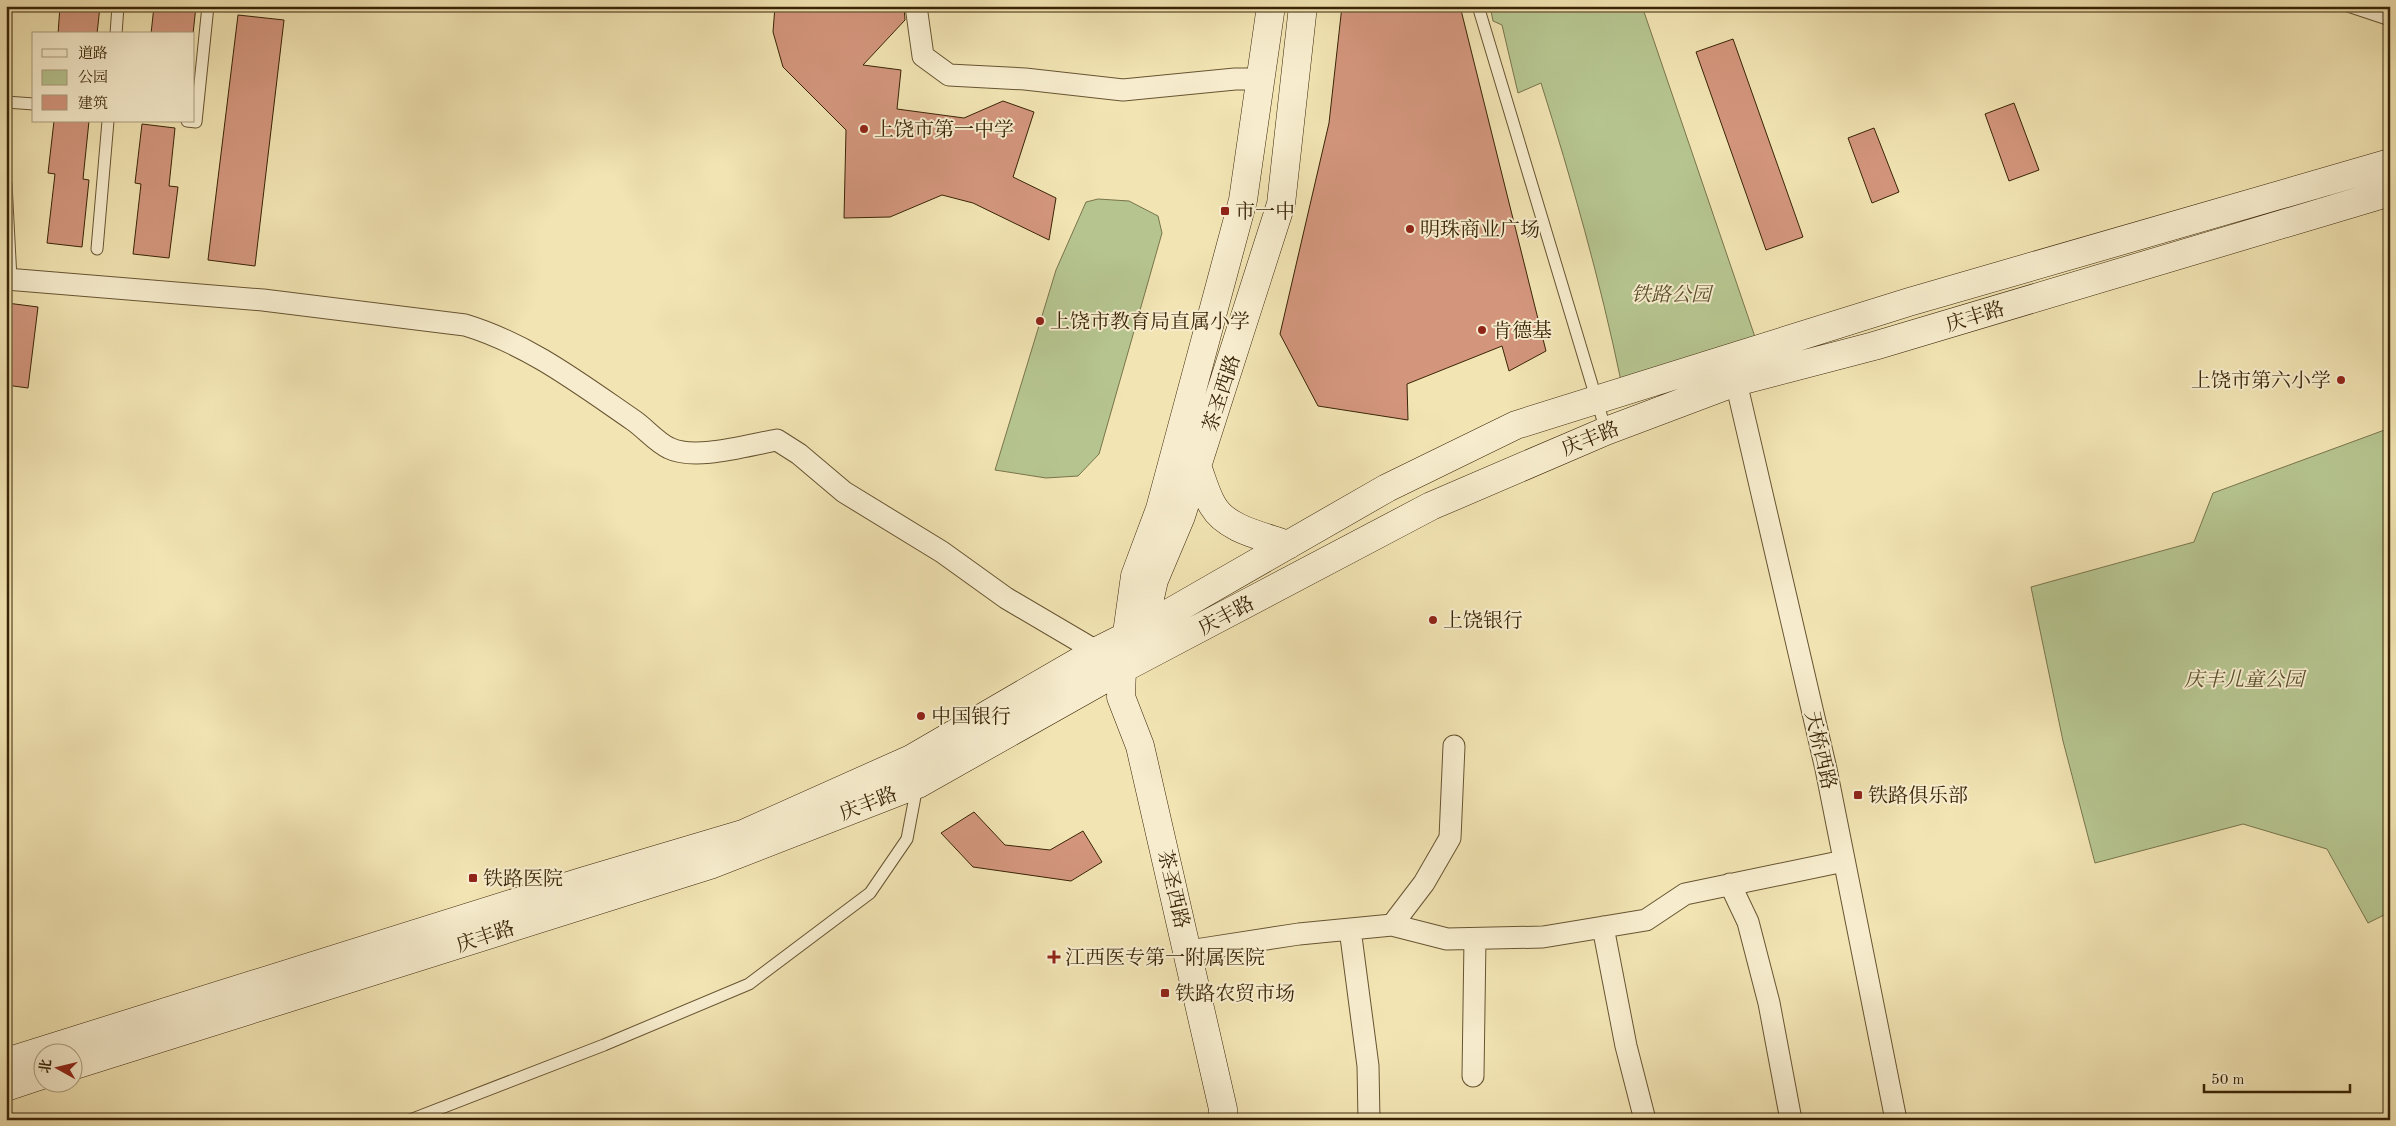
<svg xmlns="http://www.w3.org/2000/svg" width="2396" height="1126" viewBox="0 0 2396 1126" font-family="'Old Standard TT','Noto Serif SC',serif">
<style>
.green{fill:#b6c590;stroke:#78744b}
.building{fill:#d3967d;stroke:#392406}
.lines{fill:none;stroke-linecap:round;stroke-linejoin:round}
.lane-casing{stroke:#675431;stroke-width:13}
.street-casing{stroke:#675431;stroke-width:23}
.secondary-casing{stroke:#392406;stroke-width:29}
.lane{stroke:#f7edce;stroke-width:11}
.street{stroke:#f7edce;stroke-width:21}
.secondary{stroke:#f7edce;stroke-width:28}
.poi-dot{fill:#8f2418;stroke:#f7edce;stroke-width:2}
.labels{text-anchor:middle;stroke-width:4;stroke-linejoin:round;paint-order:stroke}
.poi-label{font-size:20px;fill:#392406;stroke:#f7edce;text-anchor:start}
.park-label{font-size:20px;font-style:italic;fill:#584c28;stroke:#f7edce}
.street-label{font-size:20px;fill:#392406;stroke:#f7edce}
</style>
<rect width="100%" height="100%" fill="#f2e4b3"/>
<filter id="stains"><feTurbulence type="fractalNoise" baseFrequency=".004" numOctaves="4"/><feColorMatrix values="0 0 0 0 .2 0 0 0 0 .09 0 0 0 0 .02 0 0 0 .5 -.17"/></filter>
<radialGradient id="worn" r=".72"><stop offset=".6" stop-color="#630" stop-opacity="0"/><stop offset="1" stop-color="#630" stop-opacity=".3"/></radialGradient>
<path class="green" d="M 1490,6 L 1642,6 L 1755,337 L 1621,381 C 1600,280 1572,181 1541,83 L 1518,93 L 1502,25 L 1493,21 Z
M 1098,199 L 1129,201 L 1158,216 L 1162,233 L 1099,454 L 1078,476 L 1046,478 L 995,470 L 1056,270 L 1086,202 Z
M 2390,428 L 2390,912 L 2368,923 L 2327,849 L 2243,824 L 2095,863 L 2063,741 L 2031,587 L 2194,542 L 2213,493 Z"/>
<path class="building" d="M 60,6 L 100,6 L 97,34 L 58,34 Z
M 154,6 L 196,6 L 193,34 L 151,34 Z
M 775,6 L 904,6 L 905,20 L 863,65 L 901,70 L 897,109 L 964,118 L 1003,101 L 1034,112 L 1013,177 L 1056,198 L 1049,240 L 973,203 L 942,195 L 890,217 L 844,218 L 846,130 L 783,67 L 773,32 Z
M 1342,6 L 1460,6 L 1546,351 L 1509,371 L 1502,346 L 1407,384 L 1408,420 L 1318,406 L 1280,334 L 1329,123 Z
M 238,15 L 284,20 L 255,266 L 208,260 Z
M 1733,39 L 1803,237 L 1766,250 L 1696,52 Z
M 2014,103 L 2039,170 L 2009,181 L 1985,114 Z
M 54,121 L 89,121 L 83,179 L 89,180 L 82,247 L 47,243 L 55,174 L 48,173 Z
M 142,124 L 175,128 L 169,186 L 178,187 L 169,258 L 133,254 L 141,184 L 135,183 Z
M 1874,128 L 1899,192 L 1872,203 L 1848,138 Z
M 7,303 L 38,307 L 28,388 L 6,385 Z
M 974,812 L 1005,845 L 1050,850 L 1083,831 L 1102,862 L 1071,881 L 973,867 L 941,833 Z"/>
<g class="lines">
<g class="lane-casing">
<path id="lane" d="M 1478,6 L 1606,431
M 2348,6 L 2390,20
M 116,34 L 118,6
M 6,102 L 34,104
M 187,121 L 196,122 L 208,6
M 6,183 L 11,279
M 97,249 L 108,121
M 410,1120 L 604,1045 L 749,984 L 870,893 L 907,839 L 917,786"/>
</g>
<g class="street-casing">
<path id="street" d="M 916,6 L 923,56 L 949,75 L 1025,79 L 1123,90 L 1235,79 L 1260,79
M 6,279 L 263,300 L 465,325 C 528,344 579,383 633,420 C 645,428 656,442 669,448 C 695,461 748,445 777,440 L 799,454 L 844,492 L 942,552 L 1006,598 L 1108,658
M 1736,382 L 1826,769 L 1896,1120
M 1730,884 L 1748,922 L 1769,1003 L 1791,1120
M 1392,925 L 1424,883 L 1450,838 L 1454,746
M 1603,927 L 1626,1046 L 1645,1120
M 1350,929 L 1368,1066 L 1369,1120
M 1189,951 L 1299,934 L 1392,925 L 1447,939 L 1543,937 L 1646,920 L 1685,894 L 1844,861
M 1473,1076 L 1475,939"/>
</g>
<g class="secondary-casing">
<path id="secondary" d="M 1197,466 C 1202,479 1206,495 1213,506 C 1227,530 1264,536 1288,545
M 1147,611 L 1154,580 L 1181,516 L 1281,204 L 1303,6
M 6,1062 L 584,881 L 743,834 L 911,759 L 1097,651 L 1143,628 L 1387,488 L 1516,425 L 1909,302 L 2390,163
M 72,1066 L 710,865 L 918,784 L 1122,669 L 1431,506 L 1606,431 L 1736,382 L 1874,346 L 2390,192
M 6,1087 L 42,1075
M 1223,1120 L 1223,1109 L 1140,746 L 1121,697 L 1122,669 L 1135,576 L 1160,509 L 1243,200 L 1271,6"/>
</g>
<use href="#lane" class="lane"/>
<use href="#street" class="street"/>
<use href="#secondary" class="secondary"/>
</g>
<g class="poi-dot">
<circle cx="864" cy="129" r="5"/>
<rect x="1220" y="206" width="10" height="10" rx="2.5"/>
<circle cx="1410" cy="229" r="5"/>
<circle cx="1040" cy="321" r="5"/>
<circle cx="1482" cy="330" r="5"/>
<circle cx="2341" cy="380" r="5"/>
<circle cx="1433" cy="620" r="5"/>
<circle cx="921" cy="716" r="5"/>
<rect x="1853" y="790" width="10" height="10" rx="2.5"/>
<rect x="468" y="873" width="10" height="10" rx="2.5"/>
<path d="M1051.5 949.5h5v5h5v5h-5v5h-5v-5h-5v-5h5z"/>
<rect x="1160" y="988" width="10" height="10" rx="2.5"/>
</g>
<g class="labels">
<g class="poi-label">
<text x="874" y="136">上饶市第一中学</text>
<text x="1235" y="218">市一中</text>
<text x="1420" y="236">明珠商业广场</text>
<text x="1050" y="328">上饶市教育局直属小学</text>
<text x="1492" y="337">肯德基</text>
<text x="2331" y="387" text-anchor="end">上饶市第六小学</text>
<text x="1443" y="627">上饶银行</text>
<text x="931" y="723">中国银行</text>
<text x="1868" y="802">铁路俱乐部</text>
<text x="483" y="885">铁路医院</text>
<text x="1065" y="964">江西医专第一附属医院</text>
<text x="1175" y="1000">铁路农贸市场</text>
</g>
<g class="park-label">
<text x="1671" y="301">铁路公园</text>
<text x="2244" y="686">庆丰儿童公园</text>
</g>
<g class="street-label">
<text transform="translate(1975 316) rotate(-17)" y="7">庆丰路</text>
<text transform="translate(1221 393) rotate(-72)" y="7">茶圣西路</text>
<text transform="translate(1590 438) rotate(-22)" y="7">庆丰路</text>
<text transform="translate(1226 615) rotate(-28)" y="7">庆丰路</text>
<text transform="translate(1821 750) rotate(77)" y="7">天桥西路</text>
<text transform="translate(868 803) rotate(-21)" y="7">庆丰路</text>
<text transform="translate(1174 889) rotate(77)" y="7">茶圣西路</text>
<text transform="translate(485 936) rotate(-18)" y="7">庆丰路</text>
</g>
</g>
<rect width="2396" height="1126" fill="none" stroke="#f2e4b3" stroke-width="25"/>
<rect x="8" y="8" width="2381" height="1111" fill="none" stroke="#392406" stroke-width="2.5"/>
<rect x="12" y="12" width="2371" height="1101" fill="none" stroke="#392406"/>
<rect x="32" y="32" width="162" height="90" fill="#f7edce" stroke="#ab9d7e"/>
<rect x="42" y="49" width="25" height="8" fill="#f7edce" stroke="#ab9d7e"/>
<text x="78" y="58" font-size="15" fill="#392406">道路</text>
<rect x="42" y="70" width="25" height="15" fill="#b6c590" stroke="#ab9d7e"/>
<text x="78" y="82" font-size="15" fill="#392406">公园</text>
<rect x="42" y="95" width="25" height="15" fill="#d3967d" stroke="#ab9d7e"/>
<text x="78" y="108" font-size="15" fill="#392406">建筑</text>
<g transform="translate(58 1068) rotate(278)"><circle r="24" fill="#f7edce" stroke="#ab9d7e"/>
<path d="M0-4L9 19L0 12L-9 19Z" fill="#8f2418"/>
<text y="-8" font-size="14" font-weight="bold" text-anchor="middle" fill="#392406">北</text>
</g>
<path d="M2204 1084v8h146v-8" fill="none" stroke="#392406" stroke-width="2.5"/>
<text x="2211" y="1084" font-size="15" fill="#392406" stroke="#f7edce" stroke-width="4" paint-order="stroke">50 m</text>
<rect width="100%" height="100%" filter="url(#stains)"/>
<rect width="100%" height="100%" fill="url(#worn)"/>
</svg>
